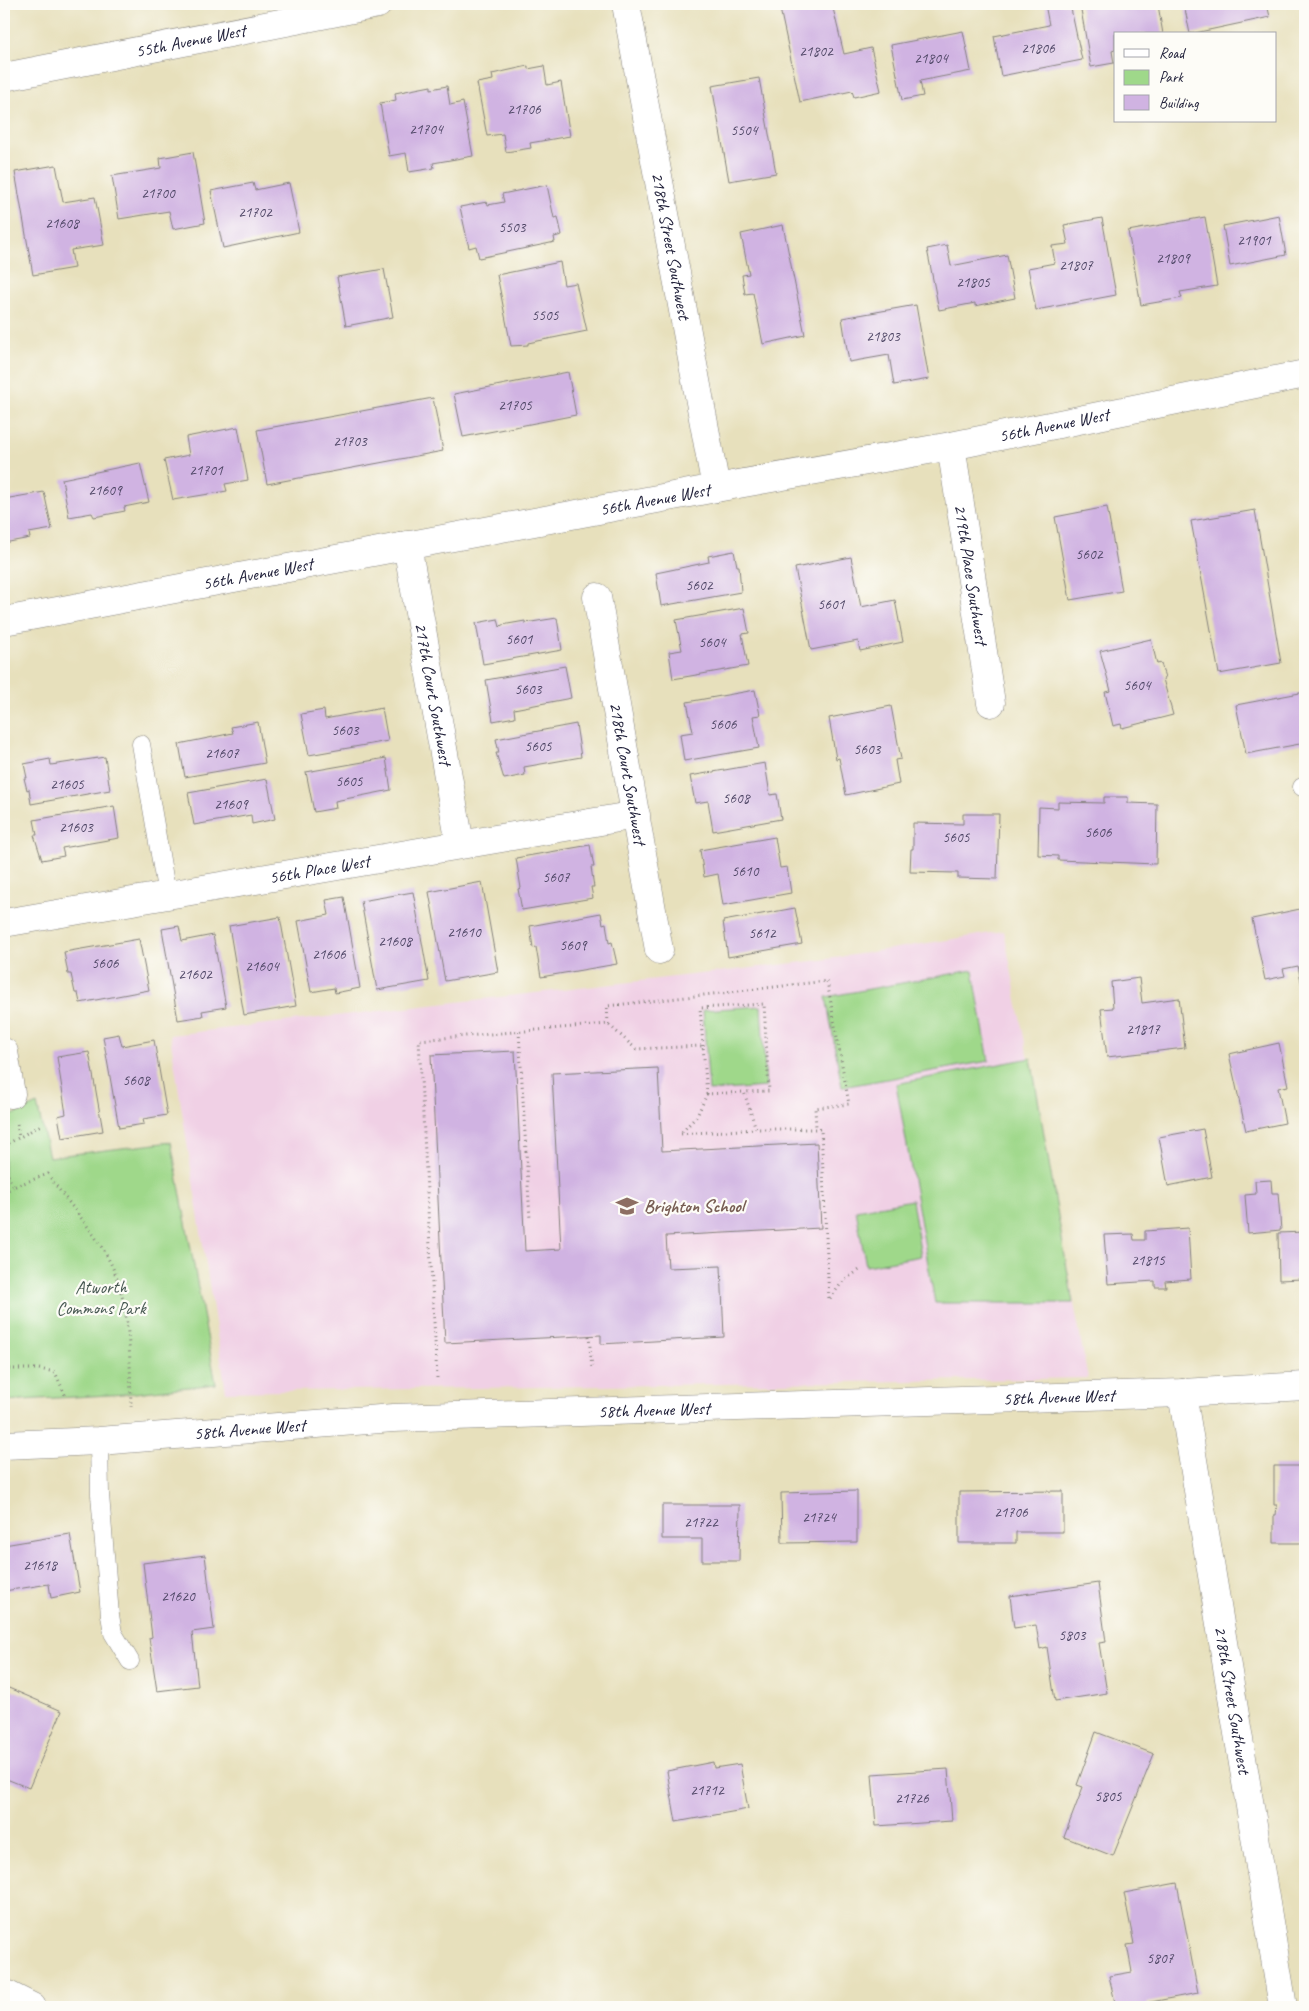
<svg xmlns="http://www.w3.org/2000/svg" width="1309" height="2011" viewBox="0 0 1309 2011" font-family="Caveat,sans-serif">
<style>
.built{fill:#f0d0e5}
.green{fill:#9fd88a;stroke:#607d62}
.building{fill:#d0b3e2}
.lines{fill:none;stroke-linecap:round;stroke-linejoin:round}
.lane-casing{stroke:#84817c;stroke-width:19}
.street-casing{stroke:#84817c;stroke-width:29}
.highway-casing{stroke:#84817c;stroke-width:29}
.path{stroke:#84817c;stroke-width:3;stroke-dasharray:1 4;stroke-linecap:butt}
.lane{stroke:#fff;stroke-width:18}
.street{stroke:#fff;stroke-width:28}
.highway{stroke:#fff;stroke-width:28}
.labels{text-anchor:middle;stroke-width:4.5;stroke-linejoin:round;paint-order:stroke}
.number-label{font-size:15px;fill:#4e4665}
.street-label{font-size:18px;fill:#22223b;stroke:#fdfcf7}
.education-label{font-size:18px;font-weight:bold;fill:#785e54;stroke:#fdfcf7;text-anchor:start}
.park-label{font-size:18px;fill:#485953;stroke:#fdfcf7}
</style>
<rect width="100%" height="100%" fill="#fdfcf7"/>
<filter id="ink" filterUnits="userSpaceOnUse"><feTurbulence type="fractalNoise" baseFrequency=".02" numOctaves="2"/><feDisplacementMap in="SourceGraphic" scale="10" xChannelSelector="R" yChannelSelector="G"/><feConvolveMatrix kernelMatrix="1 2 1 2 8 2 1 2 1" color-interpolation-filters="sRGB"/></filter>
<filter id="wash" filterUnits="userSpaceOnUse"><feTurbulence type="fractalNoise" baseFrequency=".0096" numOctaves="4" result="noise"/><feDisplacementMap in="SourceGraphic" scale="20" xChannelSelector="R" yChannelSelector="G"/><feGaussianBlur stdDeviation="1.12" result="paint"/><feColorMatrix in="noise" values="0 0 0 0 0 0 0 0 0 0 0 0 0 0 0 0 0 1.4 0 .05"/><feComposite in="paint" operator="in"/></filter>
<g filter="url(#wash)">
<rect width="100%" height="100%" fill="#e7e0bc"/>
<path class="built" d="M 1004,931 L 1088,1378 L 226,1392 L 170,1035 L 821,960 Z"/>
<path class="green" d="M 973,970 L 989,1061 L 842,1087 L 826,997 Z
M 761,1006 L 766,1087 L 709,1091 L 703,1010 Z
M 1031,1058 L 1073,1303 L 935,1303 L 896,1084 Z
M 37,1104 L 49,1157 L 171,1142 L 216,1384 L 126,1394 L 4,1401 L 4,1119 Z
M 912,1200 L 921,1256 L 866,1266 L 856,1210 Z"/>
<g id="blocks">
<path class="building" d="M 779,4 L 832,4 L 844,54 L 871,48 L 881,91 L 854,97 L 852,91 L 800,102 Z
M 1045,4 L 1070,4 L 1082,60 L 1001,76 L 994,36 L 1049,25 Z
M 1080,4 L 1147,4 L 1148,7 L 1158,5 L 1163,34 L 1115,34 L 1115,50 L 1112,51 L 1114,63 L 1091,67 Z
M 1184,4 L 1267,4 L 1270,17 L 1190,34 Z
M 963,31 L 971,71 L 920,81 L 923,96 L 902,100 L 891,45 Z
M 528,66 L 528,69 L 544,66 L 547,85 L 561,82 L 570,136 L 530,143 L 531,148 L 506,152 L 503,134 L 487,136 L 477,83 L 493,80 L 492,74 Z
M 759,78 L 776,173 L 729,181 L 712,86 Z
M 431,86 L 431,89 L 447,86 L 450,105 L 463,102 L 473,156 L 433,163 L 434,168 L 409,172 L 406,153 L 389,156 L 380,103 L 396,100 L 395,93 Z
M 193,152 L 205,223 L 173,229 L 169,211 L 119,219 L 112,176 L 161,168 L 160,158 Z
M 56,165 L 63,202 L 95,197 L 104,245 L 71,250 L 74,268 L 33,275 L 15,172 Z
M 253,183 L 255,190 L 289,183 L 299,232 L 223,248 L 211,191 Z
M 547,185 L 554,218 L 558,217 L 562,235 L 554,237 L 555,242 L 479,258 L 476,246 L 469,248 L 460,207 L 487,202 L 488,205 L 504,202 L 502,194 Z
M 1279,215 L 1286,255 L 1230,266 L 1223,226 Z
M 1205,217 L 1217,286 L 1180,292 L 1182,298 L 1141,305 L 1128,231 Z
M 1102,218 L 1116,295 L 1036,310 L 1028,268 L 1055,263 L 1052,246 L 1068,244 L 1064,225 Z
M 783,225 L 805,335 L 763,344 L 753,293 L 745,294 L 742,275 L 749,274 L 741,234 Z
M 947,245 L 951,266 L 1007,255 L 1015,298 L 975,306 L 975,303 L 939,310 L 927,249 Z
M 560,262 L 564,285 L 576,283 L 587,331 L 528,343 L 528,345 L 511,346 L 497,275 Z
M 384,269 L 393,317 L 346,326 L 337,277 Z
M 5,280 L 7,294 L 4,294 L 4,281 Z
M 916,305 L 929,379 L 894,385 L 889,355 L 849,362 L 842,318 Z
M 568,372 L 576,415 L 463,437 L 454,394 Z
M 433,398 L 443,451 L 267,484 L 257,430 Z
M 238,427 L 248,480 L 225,484 L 227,491 L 173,500 L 164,460 L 189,455 L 186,437 Z
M 140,463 L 149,502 L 124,507 L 125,511 L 94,517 L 92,513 L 69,517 L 62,479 Z
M 44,492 L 52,529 L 29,533 L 30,538 L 4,543 L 4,499 Z
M 1107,507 L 1122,591 L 1070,600 L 1055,517 Z
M 1255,510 L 1281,663 L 1219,674 L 1191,521 Z
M 734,551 L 737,566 L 739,566 L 741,592 L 661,606 L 656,573 L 709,562 L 708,556 Z
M 851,557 L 861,607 L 895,600 L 903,642 L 860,651 L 858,641 L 811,650 L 795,568 Z
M 744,608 L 749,633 L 742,634 L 748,666 L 673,679 L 669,652 L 682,650 L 676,620 Z
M 557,618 L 562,650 L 483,664 L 476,623 L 498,619 L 500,627 L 502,625 L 525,621 L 525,623 Z
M 1151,639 L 1157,664 L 1161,663 L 1165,678 L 1163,679 L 1173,715 L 1122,728 L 1121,724 L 1113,726 L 1105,692 L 1111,691 L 1100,651 Z
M 565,666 L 571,698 L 514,709 L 515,717 L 493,721 L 486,680 Z
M 755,690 L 760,715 L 753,716 L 759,748 L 684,761 L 680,734 L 693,732 L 687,702 Z
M 1305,692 L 1305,743 L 1246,754 L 1236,705 Z
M 891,706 L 901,759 L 895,760 L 899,784 L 846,795 L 839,758 L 836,759 L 829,718 Z
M 382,708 L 388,741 L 309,755 L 301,714 L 324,710 L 325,719 Z
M 258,722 L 265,763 L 185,777 L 179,744 L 233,733 L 231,727 Z
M 576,724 L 581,757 L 524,767 L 525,775 L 504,779 L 496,753 L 499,753 L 496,739 Z
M 105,757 L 110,790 L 31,804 L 29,789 L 27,790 L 24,778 L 27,778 L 24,764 L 50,759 L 51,765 Z
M 386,758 L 391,790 L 335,801 L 336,808 L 314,812 L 306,772 Z
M 765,763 L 770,795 L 777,794 L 781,819 L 713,831 L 708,801 L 695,803 L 690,776 Z
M 267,779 L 275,819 L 252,824 L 251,815 L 194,825 L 188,793 Z
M 1104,797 L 1128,797 L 1128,803 L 1157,804 L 1156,864 L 1058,860 L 1058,856 L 1038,855 L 1039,807 L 1058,808 L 1058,802 L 1104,803 Z
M 114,806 L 119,838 L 62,848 L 64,856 L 42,860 L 34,835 L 37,835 L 34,820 Z
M 963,814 L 999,814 L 997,879 L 958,878 L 958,873 L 910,872 L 911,849 L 913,849 L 913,823 L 963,824 Z
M 775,837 L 780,868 L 787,867 L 791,893 L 723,905 L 718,874 L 704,877 L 700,850 Z
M 590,845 L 594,867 L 591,867 L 594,887 L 591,887 L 593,898 L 522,910 L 518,889 L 521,888 L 516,858 Z
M 482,882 L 498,972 L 445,981 L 429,892 Z
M 413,892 L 429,981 L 377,990 L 361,901 Z
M 344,897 L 360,988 L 335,993 L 334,988 L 311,992 L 298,921 L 329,915 L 326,900 Z
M 795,908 L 802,944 L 728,957 L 723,921 Z
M 1305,908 L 1305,996 L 1304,996 L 1298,966 L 1283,969 L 1285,976 L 1265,980 L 1252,919 Z
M 601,913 L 603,924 L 606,923 L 609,943 L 612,942 L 617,964 L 541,977 L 536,947 L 533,948 L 530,926 Z
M 280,917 L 296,1006 L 244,1015 L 229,926 Z
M 179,926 L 182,941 L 213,935 L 226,1007 L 202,1011 L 203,1016 L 178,1020 L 162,929 Z
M 139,939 L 149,990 L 80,1003 L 78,993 L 75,993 L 71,974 L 68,974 L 64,952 Z
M 1139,978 L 1142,1003 L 1179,998 L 1185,1048 L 1107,1057 L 1101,1009 L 1113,1008 L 1111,982 Z
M 119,1034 L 122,1046 L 154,1040 L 167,1115 L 143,1119 L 144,1124 L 119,1128 L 103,1037 Z
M 1279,1043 L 1288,1086 L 1278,1088 L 1285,1123 L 1246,1131 L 1229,1054 Z
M 515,1051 L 525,1251 L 561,1249 L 552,1073 L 658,1068 L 662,1151 L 817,1143 L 821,1228 L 666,1236 L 668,1268 L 721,1266 L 724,1337 L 601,1344 L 601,1335 L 445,1343 L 431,1055 Z
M 89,1052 L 103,1131 L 62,1138 L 58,1116 L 66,1114 L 57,1057 Z
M 1203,1129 L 1212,1177 L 1168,1186 L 1159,1137 Z
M 1271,1180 L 1272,1193 L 1278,1193 L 1281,1230 L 1248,1233 L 1245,1195 L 1256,1194 L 1255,1181 Z
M 1188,1228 L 1191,1279 L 1165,1281 L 1166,1287 L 1155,1287 L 1155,1281 L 1108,1284 L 1104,1235 L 1133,1234 L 1134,1240 L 1145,1240 L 1145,1231 Z
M 1305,1232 L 1305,1283 L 1302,1284 L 1302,1279 L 1279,1280 L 1278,1233 Z
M 1274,1466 L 1305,1466 L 1305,1543 L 1274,1543 L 1274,1515 L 1276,1515 L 1277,1505 L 1274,1505 Z
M 857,1491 L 857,1542 L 782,1543 L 781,1493 Z
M 1063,1491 L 1063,1532 L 1016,1532 L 1016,1543 L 959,1543 L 959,1492 Z
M 662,1505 L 740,1505 L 739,1561 L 702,1561 L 702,1539 L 662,1539 Z
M 70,1534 L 80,1592 L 51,1598 L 49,1584 L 4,1591 L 4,1545 Z
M 205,1555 L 214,1629 L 192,1632 L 198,1686 L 157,1691 L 149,1638 L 152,1637 L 143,1563 Z
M 1098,1583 L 1106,1642 L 1099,1643 L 1107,1693 L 1055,1701 L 1047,1647 L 1040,1649 L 1036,1625 L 1014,1628 L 1010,1596 Z
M 4,1686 L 62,1711 L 29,1788 L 4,1778 Z
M 1096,1732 L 1154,1754 L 1113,1856 L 1064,1837 L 1083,1787 L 1077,1785 Z
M 713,1762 L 714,1768 L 740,1764 L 748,1809 L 676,1822 L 667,1771 Z
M 948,1769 L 952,1821 L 876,1826 L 872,1774 Z
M 1177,1883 L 1198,1993 L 1146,2003 L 1146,2005 L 1135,2007 L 1116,2007 L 1109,1976 L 1132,1972 L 1127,1945 L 1134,1944 L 1124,1893 Z"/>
</g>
</g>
<g filter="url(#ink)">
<use href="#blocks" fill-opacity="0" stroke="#84817c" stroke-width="1"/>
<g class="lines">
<g class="lane-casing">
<path id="lane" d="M 141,744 L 167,895
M 1302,787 L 1305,786
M 99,1441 L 100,1495 L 110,1615 L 113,1633 L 130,1661"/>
</g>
<g class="street-casing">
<g id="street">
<path id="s1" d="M 626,4 L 716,488"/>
<path id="s2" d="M 4,77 L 378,4"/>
<path id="s3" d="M 951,446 L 991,703"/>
<path id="s4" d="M 407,545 L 460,844"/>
<path id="s5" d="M 597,597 L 659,950"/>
<path id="s6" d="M 4,621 L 716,488 L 951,446 L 1305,374"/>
<path id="s7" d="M 4,923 L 636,815"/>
<path d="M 4,1052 L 11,1094"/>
<path id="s8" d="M 1182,1393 L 1283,2007"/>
<path id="s9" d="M 4,1445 L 99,1441 L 393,1418 L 1182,1393 L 1305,1386"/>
</g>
</g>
<g class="highway-casing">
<path id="highway" d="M 4,1993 L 32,2007"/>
</g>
<path class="path" d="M 608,1024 L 607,1006 L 827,981 L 849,1104 L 815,1108 L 816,1128
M 519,1031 L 530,1219
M 703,1046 L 700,1008 L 764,1004 L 769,1091 L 744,1092
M 707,1094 L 697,1116 L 680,1134 L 756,1129
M 17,1124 L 19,1137
M 4,1146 L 41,1125
M 4,1166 L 13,1187 L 48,1174 C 68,1204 95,1231 111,1264 C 131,1306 130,1362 131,1407
M 4,1192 L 13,1187
M 589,1336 L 592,1368
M 4,1369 L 39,1369 L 55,1372 L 66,1397
M 437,1378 L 419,1040 L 608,1024 L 636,1049 L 703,1046 L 707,1094 L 744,1092 L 756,1129 L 821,1129 L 829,1300 L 843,1281 L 861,1269"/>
<use href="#lane" class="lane"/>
<use href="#street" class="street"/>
<use href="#highway" class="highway"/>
</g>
</g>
<defs>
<g id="school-bare" transform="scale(1.725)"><path d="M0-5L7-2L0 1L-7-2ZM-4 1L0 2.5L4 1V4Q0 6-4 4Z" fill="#8d6e63" stroke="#fdfcf7" stroke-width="2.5" paint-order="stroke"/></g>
</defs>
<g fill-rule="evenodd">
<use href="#school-bare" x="627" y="1206"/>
</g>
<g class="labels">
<g class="number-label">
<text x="1038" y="53">21806</text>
<text x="816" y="56">21802</text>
<text x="931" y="63">21804</text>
<text x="524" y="114">21706</text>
<text x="426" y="134">21704</text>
<text x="744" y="135">5504</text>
<text x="158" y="198">21700</text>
<text x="255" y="217">21702</text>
<text x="62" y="228">21608</text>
<text x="512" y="232">5503</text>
<text x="1254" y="245">21901</text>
<text x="1173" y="263">21809</text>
<text x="1076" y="270">21807</text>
<text x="973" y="287">21805</text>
<text x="545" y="320">5505</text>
<text x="883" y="341">21803</text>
<text x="515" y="410">21705</text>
<text x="350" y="446">21703</text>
<text x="206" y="475">21701</text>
<text x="105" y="495">21609</text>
<text x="1089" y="559">5602</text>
<text x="699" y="590">5602</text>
<text x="831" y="609">5601</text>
<text x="519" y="644">5601</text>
<text x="712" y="647">5604</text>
<text x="1137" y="690">5604</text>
<text x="528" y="694">5603</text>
<text x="723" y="729">5606</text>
<text x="345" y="735">5603</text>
<text x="538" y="751">5605</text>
<text x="867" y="754">5603</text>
<text x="222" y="758">21607</text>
<text x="349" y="786">5605</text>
<text x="67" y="789">21605</text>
<text x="736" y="803">5608</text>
<text x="231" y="809">21609</text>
<text x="76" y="832">21603</text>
<text x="1098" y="837">5606</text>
<text x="956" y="842">5605</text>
<text x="745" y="876">5610</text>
<text x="556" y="882">5607</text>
<text x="464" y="937">21610</text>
<text x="762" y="938">5612</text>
<text x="395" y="946">21608</text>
<text x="573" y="950">5609</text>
<text x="329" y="959">21606</text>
<text x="105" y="968">5606</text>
<text x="262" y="971">21604</text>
<text x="195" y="979">21602</text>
<text x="1143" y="1034">21817</text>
<text x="136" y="1085">5608</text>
<text x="1148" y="1265">21815</text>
<text x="1011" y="1517">21706</text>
<text x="819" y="1522">21724</text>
<text x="701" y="1527">21722</text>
<text x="40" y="1570">21618</text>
<text x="178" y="1601">21620</text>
<text x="1072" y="1640">5803</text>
<text x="707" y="1795">21712</text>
<text x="1108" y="1801">5805</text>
<text x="912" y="1803">21726</text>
<text x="1160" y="1963">5807</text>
</g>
<g class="street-label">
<text dy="6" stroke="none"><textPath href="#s2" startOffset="190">55th Avenue West</textPath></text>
<text dy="6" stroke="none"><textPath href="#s1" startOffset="246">218th Street Southwest</textPath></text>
<text dy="6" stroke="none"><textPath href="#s6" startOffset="1068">56th Avenue West</textPath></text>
<text dy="6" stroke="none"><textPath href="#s6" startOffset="662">56th Avenue West</textPath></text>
<text dy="6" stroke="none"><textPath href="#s6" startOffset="258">56th Avenue West</textPath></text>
<text dy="6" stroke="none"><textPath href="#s3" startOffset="130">219th Place Southwest</textPath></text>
<text dy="6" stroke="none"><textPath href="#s4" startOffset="151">217th Court Southwest</textPath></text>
<text dy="6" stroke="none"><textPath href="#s5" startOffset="179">218th Court Southwest</textPath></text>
<text dy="6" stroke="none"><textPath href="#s7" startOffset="320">56th Place West</textPath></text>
<text dy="6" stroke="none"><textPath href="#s9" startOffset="1056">58th Avenue West</textPath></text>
<text dy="6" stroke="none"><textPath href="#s9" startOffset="651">58th Avenue West</textPath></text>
<text dy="6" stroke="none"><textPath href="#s9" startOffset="246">58th Avenue West</textPath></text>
<text dy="6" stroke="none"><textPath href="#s8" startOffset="311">218th Street Southwest</textPath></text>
</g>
<g class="education-label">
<text x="644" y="1212">Brighton School</text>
</g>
<g class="park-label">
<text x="101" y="1293">Atworth<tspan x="101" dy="21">Commons Park</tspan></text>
</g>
</g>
<rect width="1309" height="2011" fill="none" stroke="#fdfcf7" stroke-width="20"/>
<rect x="1114" y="32" width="162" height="90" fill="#fdfcf7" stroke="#a5a5ac"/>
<rect x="1124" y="49" width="25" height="8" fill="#ffffff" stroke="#a5a5ac"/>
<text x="1159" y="58" font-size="15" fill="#22223b">Road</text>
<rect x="1124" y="70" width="25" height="15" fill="#9fd88a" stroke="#a5a5ac"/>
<text x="1159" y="82" font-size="15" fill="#22223b">Park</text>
<rect x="1124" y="95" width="25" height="15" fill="#d0b3e2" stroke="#a5a5ac"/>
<text x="1159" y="108" font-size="15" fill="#22223b">Building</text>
</svg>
